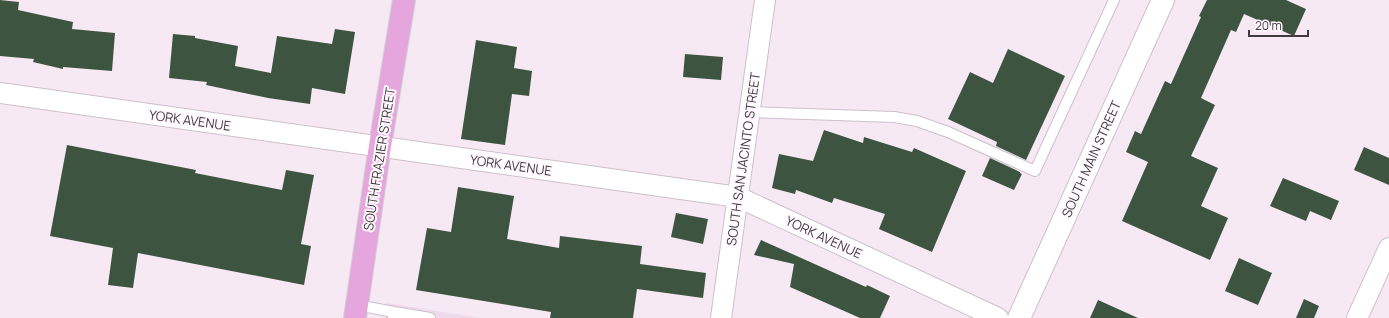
<svg xmlns="http://www.w3.org/2000/svg" width="1389" height="318" viewBox="0 0 1389 318" font-family="Manrope,sans-serif">
<style>
.built{fill:#eedaea}
.building{fill:#3d5440}
.lines{fill:none;stroke-linecap:round;stroke-linejoin:round}
.lane-casing{stroke:#cdc0ca;stroke-width:12}
.street-casing{stroke:#cdc0ca;stroke-width:22}
.secondary-casing{stroke:#cdc0ca;stroke-width:24}
.primary-casing{stroke:#d1d0d1;stroke-width:24}
.lane{stroke:#fff;stroke-width:10}
.street{stroke:#fff;stroke-width:20}
.secondary{stroke:#fff;stroke-width:22}
.primary{stroke:#e4a6dc;stroke-width:22}
.labels{text-anchor:middle;stroke-width:4;stroke-linejoin:round;paint-order:stroke}
.street-label{font-size:13px;fill:#403b3f;stroke:#fff9fe}
</style>
<rect width="100%" height="100%" fill="#f7e9f4"/>
<path class="built" d="M 387,303 L 480,318 L 385,318 Z"/>
<path class="building" d="M 0,0 L 19,2 L 18,10 L 73,22 L 72,29 L 115,33 L 112,71 L 63,67 L 63,69 L 33,62 L 34,59 L 0,56 Z
M 1207,0 L 1286,0 L 1306,9 L 1294,36 L 1244,14 L 1236,32 L 1231,30 L 1201,98 L 1215,105 L 1191,156 L 1218,168 L 1201,206 L 1228,218 L 1210,260 L 1122,221 L 1148,162 L 1126,152 L 1135,131 L 1141,134 L 1165,81 L 1171,84 L 1201,17 L 1199,16 Z
M 335,29 L 355,32 L 345,94 L 312,88 L 310,104 L 268,98 L 206,85 L 207,82 L 169,78 L 173,34 L 195,36 L 195,38 L 238,46 L 235,66 L 271,73 L 277,36 L 332,44 Z
M 476,40 L 517,47 L 514,68 L 532,71 L 529,96 L 512,94 L 505,145 L 461,139 Z
M 1008,49 L 1065,76 L 1026,160 L 996,146 L 997,142 L 948,119 L 970,72 L 993,83 Z
M 685,54 L 723,57 L 721,80 L 683,77 Z
M 824,130 L 863,143 L 864,137 L 912,152 L 914,148 L 966,171 L 932,252 L 879,229 L 885,214 L 834,198 L 832,203 L 796,190 L 795,194 L 772,188 L 779,154 L 813,161 Z
M 67,145 L 196,170 L 195,173 L 282,190 L 286,170 L 314,175 L 301,244 L 311,246 L 304,285 L 138,253 L 133,288 L 108,285 L 113,248 L 50,236 Z
M 1364,147 L 1389,158 L 1389,185 L 1354,170 Z
M 990,158 L 1020,172 L 1020,173 L 1022,174 L 1014,190 L 982,176 Z
M 1283,178 L 1339,201 L 1331,220 L 1310,211 L 1306,221 L 1270,206 Z
M 458,187 L 514,196 L 507,239 L 559,248 L 560,236 L 642,246 L 640,264 L 706,273 L 703,298 L 637,289 L 633,318 L 550,318 L 551,312 L 416,290 L 427,228 L 451,232 Z
M 676,213 L 708,219 L 703,244 L 671,237 Z
M 761,240 L 866,287 L 867,285 L 890,296 L 880,318 L 860,318 L 790,287 L 794,264 L 754,255 Z
M 1239,258 L 1272,273 L 1258,305 L 1225,291 Z
M 1304,299 L 1319,306 L 1314,318 L 1296,318 Z
M 1098,300 L 1138,318 L 1090,318 Z"/>
<g class="lines">
<g class="lane-casing">
<path id="lane" d="M 750,112 L 894,117 L 917,121 L 948,132 L 1035,171 L 1114,0
M 357,305 L 394,312
M 393,318 L 394,312 L 430,318"/>
</g>
<g class="street-casing">
<path id="street" d="M 0,93 L 738,197 L 998,318
M 721,318 L 765,0
M 1357,318 L 1389,248"/>
</g>
<g class="secondary-casing">
<path id="secondary" d="M 1019,318 L 1163,0"/>
</g>
<g class="primary-casing">
<path id="primary" d="M 355,318 L 380,146 L 404,0"/>
</g>
<use href="#lane" class="lane"/>
<use href="#street" class="street"/>
<use href="#secondary" class="secondary"/>
<use href="#primary" class="primary"/>
</g>
<g class="labels">
<g class="street-label">
<text transform="translate(190 120) rotate(8)" y="5">YORK AVENUE</text>
<text transform="translate(379 159) rotate(-81)" y="5">SOUTH FRAZIER STREET</text>
<text transform="translate(743 159) rotate(-82)" y="5">SOUTH SAN JACINTO STREET</text>
<text transform="translate(1091 159) rotate(-66)" y="5">SOUTH MAIN STREET</text>
<text transform="translate(511 165) rotate(8)" y="5">YORK AVENUE</text>
<text transform="translate(824 237) rotate(25)" y="5">YORK AVENUE</text>
</g>
</g>
<path d="M1249 30v6h59v-6" fill="none" stroke="#403b3f" stroke-width="2"/>
<text x="1255" y="30" font-size="12" fill="#403b3f" stroke="#fff9fe" stroke-width="3" paint-order="stroke">20 m</text>
</svg>
